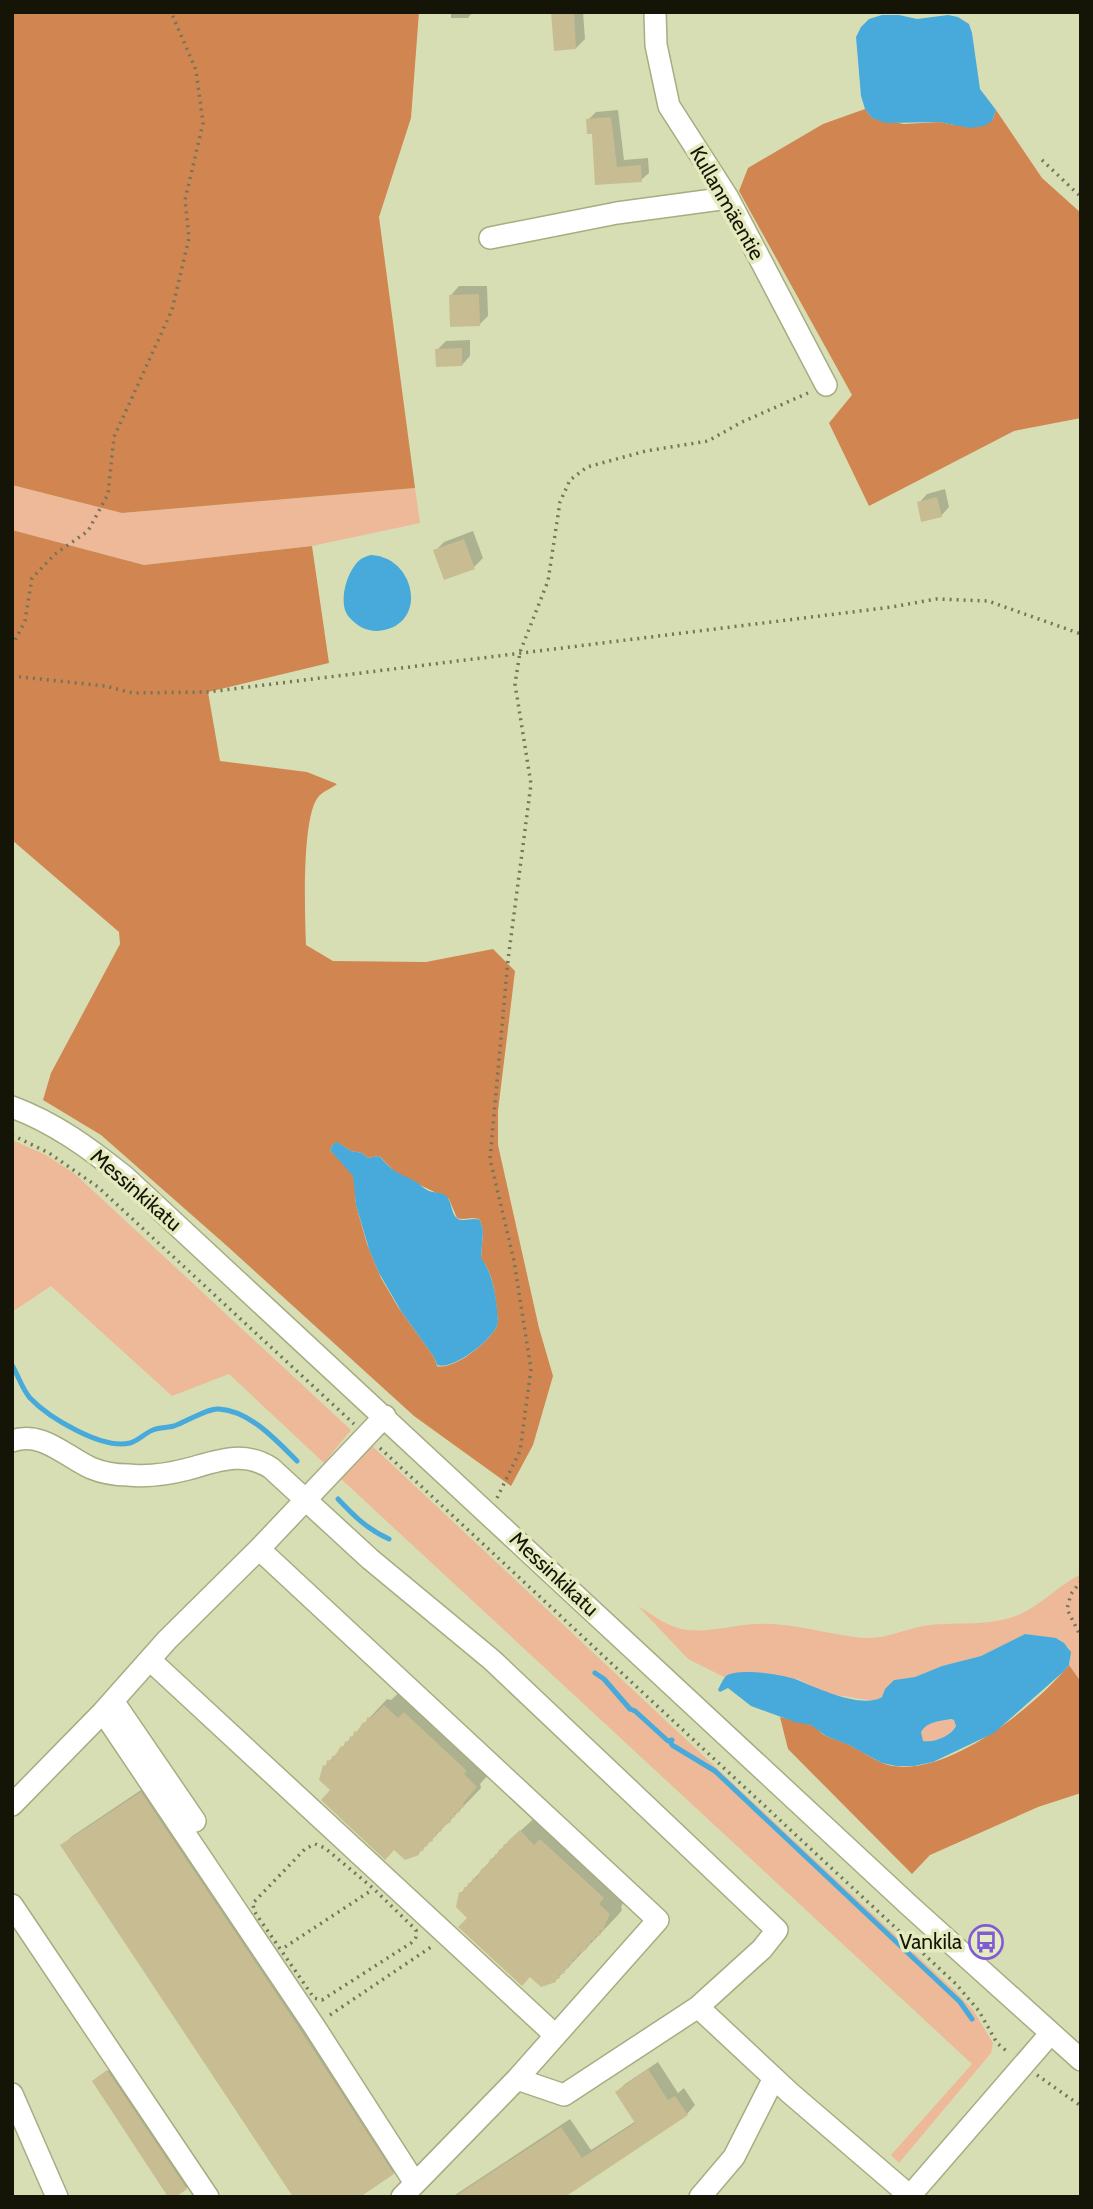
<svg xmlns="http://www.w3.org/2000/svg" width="1093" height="2209" viewBox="0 0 1093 2209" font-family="Cabin,sans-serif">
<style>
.green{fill:#edb999}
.forest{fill:#d18551;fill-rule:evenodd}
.water{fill:#47aada;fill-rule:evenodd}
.shadow{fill:#0003}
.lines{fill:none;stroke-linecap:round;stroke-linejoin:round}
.stream{stroke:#47aada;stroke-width:5}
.building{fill:#c8bc92}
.minor-casing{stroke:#a7ac82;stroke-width:24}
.path{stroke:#727659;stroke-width:3.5;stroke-dasharray:2 5;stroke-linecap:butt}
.minor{stroke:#fff;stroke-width:21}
.labels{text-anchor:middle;stroke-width:7;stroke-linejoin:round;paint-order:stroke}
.street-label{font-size:21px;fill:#141506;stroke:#e6ebbf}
.poi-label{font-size:21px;fill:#141506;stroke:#e6ebbf;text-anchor:end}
</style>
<rect width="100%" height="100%" fill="#d8deb3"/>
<path class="green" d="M 12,485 L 122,513 L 415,488 L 420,523 L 312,546 L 144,565 L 12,530 Z
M 12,1140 L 46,1155 L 75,1174 L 351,1430 L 324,1463 L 229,1374 L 172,1396 L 51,1286 L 12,1312 Z
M 370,1444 L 955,1991 L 973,2010 L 993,2043 L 991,2053 L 899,2163 L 891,2155 L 972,2064 L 339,1477 Z
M 1081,1574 L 1081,1682 L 1069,1665 L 1070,1661 L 1069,1648 L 1059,1639 L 1025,1634 L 981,1656 L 942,1666 L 915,1677 L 894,1680 L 882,1697 L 874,1701 L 836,1695 L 822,1692 L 798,1679 L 732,1674 L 724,1677 L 688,1659 L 638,1606 C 650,1613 663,1623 675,1627 C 698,1636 732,1625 755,1624 C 789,1622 822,1633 855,1637 C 884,1641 898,1631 923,1626 C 954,1621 980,1627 1013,1617 C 1039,1608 1057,1586 1081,1574 Z
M 951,1719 L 954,1720 L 956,1726 C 951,1736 934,1743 923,1741 L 920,1732 C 926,1722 940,1721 951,1719 Z"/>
<path class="forest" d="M 12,12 L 419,12 L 411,118 L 379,217 L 415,488 L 122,513 L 12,485 Z
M 865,109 L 872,118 L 904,124 L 939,122 L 955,125 L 992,121 L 996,110 L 1042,178 L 1081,213 L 1081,418 L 1014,431 L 869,506 L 829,423 L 852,395 L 739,191 L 748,168 L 823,124 Z
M 12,530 L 144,565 L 312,546 L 329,663 L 208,692 L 220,761 L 307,772 L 337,784 C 332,788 324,791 319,796 C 301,815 305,917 306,945 L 333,961 L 426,962 L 493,949 L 515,971 L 498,1111 L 498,1145 L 539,1328 L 553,1376 L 533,1445 L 511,1486 L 414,1416 L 227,1246 L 101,1135 L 43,1100 L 51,1073 L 120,944 L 119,932 L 12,840 ZM 338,1143 L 351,1151 L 362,1153 L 368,1158 L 379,1156 L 397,1174 L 449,1199 L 457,1218 C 465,1221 473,1216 480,1220 L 483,1231 L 481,1259 C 495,1275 496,1302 498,1323 C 494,1339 454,1371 437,1366 L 434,1357 L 398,1307 L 381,1278 L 367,1244 L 356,1205 L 354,1178 L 351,1172 L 330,1150 L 333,1144 Z
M 1069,1665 L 1081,1682 L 1081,1793 L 1038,1807 L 930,1855 L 912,1874 L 788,1749 L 780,1717 C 790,1720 802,1721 811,1725 C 816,1727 820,1732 824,1735 C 832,1739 841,1741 849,1745 C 860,1750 871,1758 882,1763 C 939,1785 1035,1707 1069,1665 Z"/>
<path class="water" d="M 882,15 L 899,15 L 917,19 L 948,15 L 958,17 L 969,24 L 972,33 L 980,89 L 996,110 L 992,121 L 984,126 L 970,128 L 939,122 L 886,123 L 872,118 L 865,109 L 861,96 L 856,37 L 861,27 L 869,19 Z
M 371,555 C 417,557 429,628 377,631 C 366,631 357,626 349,617 C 337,604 347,569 361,559 C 364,557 367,556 371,555 Z
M 337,1142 L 351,1151 L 362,1153 L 368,1158 L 379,1156 C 394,1173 397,1172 415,1181 C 420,1184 424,1189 429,1191 C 434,1193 440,1192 445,1195 C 453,1201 450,1214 458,1219 C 465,1222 473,1217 480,1220 L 483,1231 L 481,1258 C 494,1275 497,1302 498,1323 C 494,1339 453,1371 437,1365 L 434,1357 L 401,1311 L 379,1273 L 369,1249 L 356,1205 L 353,1176 L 330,1150 L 333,1144 Z
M 1025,1634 L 1056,1638 L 1064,1643 L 1071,1652 L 1069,1665 L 1063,1672 L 994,1733 L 933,1762 L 914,1766 L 896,1766 L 882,1763 L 849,1745 L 826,1736 L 811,1725 L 795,1722 L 751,1706 L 728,1688 L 720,1692 L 718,1690 C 720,1686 723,1679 726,1676 C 738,1667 787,1675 800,1681 C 819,1689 863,1709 882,1697 L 885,1689 L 894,1680 L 915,1677 L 942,1666 L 981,1656 ZM 951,1719 L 954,1720 L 956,1726 C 951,1736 934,1743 923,1741 L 921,1732 C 926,1722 940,1721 951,1719 Z"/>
<path class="shadow" d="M 451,12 L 473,12 L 468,18 L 451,18 Z
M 552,12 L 583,12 L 585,39 L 576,48 Z
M 618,110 L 624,160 L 648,158 L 649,173 L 641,180 L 597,183 L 594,132 L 588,120 L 596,112 Z
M 459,286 L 487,286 L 488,316 L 479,325 L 451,295 Z
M 470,340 L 470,356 L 462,365 L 437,350 L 446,341 Z
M 945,489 L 949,507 L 941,516 L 919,503 L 927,494 Z
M 473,531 L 483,558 L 474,567 L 435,551 L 444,542 Z
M 404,1688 L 494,1768 L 480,1784 L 481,1788 L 418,1854 L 333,1790 L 325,1766 L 387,1699 L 391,1700 Z
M 150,1784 L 402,2164 L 393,2173 L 62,1846 L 71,1837 Z
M 540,1813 L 627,1896 L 621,1907 L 622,1910 L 618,1915 L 555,1981 L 531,1975 L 469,1918 L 461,1893 L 505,1845 Z
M 658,2062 L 678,2093 L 684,2088 L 695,2105 L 687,2114 L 561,2197 L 452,2197 L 570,2119 L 591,2150 L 636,2121 L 617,2092 L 625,2084 Z
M 112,2068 L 190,2184 L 186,2188 L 98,2077 Z"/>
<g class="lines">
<path class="stream" d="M 12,1365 C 18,1375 22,1389 30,1398 C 48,1417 102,1450 130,1443 C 138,1441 145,1433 153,1430 C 160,1427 167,1428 174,1426 C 186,1422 207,1408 219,1409 C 250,1411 276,1440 297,1461
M 338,1499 C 354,1516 367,1529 389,1539
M 595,1673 L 604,1679 L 630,1709 L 635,1711 L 668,1741 L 672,1740
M 670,1741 L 672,1745 L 715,1771 L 960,2002 L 972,2019"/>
</g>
<path class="building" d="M 551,12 L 574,12 L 576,49 L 554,51 Z
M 611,117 L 617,167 L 641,165 L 642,182 L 595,185 L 592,134 L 587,134 L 586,119 Z
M 479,294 L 480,326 L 450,327 L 449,295 Z
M 462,348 L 462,366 L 436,367 L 435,349 Z
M 937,497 L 942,517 L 921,522 L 917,502 Z
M 464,539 L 475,569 L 444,580 L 433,550 Z
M 384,1705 L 398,1718 L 404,1712 L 467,1771 L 464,1774 L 477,1787 L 463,1803 L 464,1807 L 459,1809 L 460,1812 L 454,1814 L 455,1817 L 450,1818 L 451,1822 L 441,1828 L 442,1831 L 436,1833 L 437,1836 L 432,1838 L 433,1841 L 427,1843 L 428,1846 L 423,1847 L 424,1850 L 418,1852 L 419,1855 L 405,1860 L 394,1850 L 385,1860 L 321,1800 L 330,1790 L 319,1780 L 323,1765 L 326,1766 L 327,1760 L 331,1761 L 332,1756 L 335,1756 L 341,1746 L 344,1747 L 345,1741 L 349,1742 L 350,1736 L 353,1737 L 354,1731 L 357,1732 L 363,1722 L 366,1723 L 367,1717 L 371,1718 Z
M 141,1792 L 290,2014 L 394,2174 L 360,2197 L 293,2197 L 60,1845 Z
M 520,1830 L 534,1845 L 540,1839 L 604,1898 L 599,1904 L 610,1914 L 604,1927 L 605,1930 L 599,1931 L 601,1935 L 595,1936 L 596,1939 L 590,1941 L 591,1944 L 586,1946 L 587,1949 L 577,1955 L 578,1958 L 572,1960 L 573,1963 L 568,1965 L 569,1968 L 564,1970 L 565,1973 L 559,1975 L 560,1978 L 555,1980 L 556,1982 L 541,1987 L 530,1977 L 522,1986 L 458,1927 L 467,1918 L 456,1907 L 459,1892 L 463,1893 L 464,1887 L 467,1888 L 468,1883 L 471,1884 L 473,1878 L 476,1879 L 482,1868 L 485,1869 L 491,1858 L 494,1859 L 495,1854 L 498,1854 L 499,1849 L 502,1850 L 504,1844 L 507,1845 L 508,1841 Z
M 648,2069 L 668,2100 L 675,2096 L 688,2115 L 565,2197 L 454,2197 L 561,2127 L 582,2158 L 635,2123 L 615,2092 Z
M 107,2070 L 187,2189 L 176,2197 L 168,2197 L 92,2081 Z"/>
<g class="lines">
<g class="minor-casing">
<path id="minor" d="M 655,12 L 656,45 L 669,106 L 728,198 L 826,385
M 490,238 L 617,213 L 728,198
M 12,1107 C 55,1123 89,1148 124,1176 L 911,1907 L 1081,2060
M 12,1441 C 42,1430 66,1457 91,1468 C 103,1473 116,1475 128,1475 C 148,1477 169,1474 188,1469 C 217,1461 243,1450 271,1468 L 370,1559 L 492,1660 L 777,1930 L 762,1949 L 698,2007
M 259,1549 L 658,1920 L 517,2079 L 564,2095 L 698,2007 L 790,2093 L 910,2196
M 150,1660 L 554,2034
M 113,1701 L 195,1821
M 103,1712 L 314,2026 L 415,2183
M 12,1805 L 103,1712 L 167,1640 L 259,1549 L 385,1416
M 12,1905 L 208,2197
M 12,2094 L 57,2197
M 402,2197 L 517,2079
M 700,2197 L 734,2157 L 774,2078
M 909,2197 L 1051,2033"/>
</g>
<path class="path" d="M 1042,160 L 1081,197
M 12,646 L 25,621 L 32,578 L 55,554 L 88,531 L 108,494 L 114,437 L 172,310 L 189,238 L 185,200 L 203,123 L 196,70 L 171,12
M 12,676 L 105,686 L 133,693 L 208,692 L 892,607 L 936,599 L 988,601 L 1081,634
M 12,1135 L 49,1153 L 98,1187 L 354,1424
M 380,1448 L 956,1984 L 979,2011 L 997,2043 L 1009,2053
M 497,1498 L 520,1451 L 531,1369 L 514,1261 L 490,1159 L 508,960 L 531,784 L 515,684 L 520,652 L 548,581 L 560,502 L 570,480 L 587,467 L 646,451 L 708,441 L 742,422 L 808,393
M 1081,1581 L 1071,1594 L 1067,1609 L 1081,1637
M 315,1844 L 325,1848 L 374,1889 L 416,1930 L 416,1937 L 411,1943 L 322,2000 L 314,1998 L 254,1911 L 253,1903 L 305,1849 Z
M 285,1947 L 372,1890
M 330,2015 L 431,1947
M 1037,2075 L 1081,2106"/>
<use href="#minor" class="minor"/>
</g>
<defs>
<g id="bus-ring" transform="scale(1.75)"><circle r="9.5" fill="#e6ebbf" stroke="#805bd6" stroke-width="1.5"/><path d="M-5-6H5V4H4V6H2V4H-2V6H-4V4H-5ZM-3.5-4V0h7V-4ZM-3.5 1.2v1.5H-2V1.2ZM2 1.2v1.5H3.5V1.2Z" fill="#805bd6"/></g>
</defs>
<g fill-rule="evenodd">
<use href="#bus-ring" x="986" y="1942"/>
</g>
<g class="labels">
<g class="street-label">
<text transform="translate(727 203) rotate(60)" y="7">Kullanmäentie</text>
<text transform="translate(136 1190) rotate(41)" y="7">Messinkikatu</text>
<text transform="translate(554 1574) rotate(43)" y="7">Messinkikatu</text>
</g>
<g class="poi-label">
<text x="962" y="1949">Vankila</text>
</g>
</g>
<rect width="1093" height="2209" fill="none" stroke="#141506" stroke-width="28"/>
</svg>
